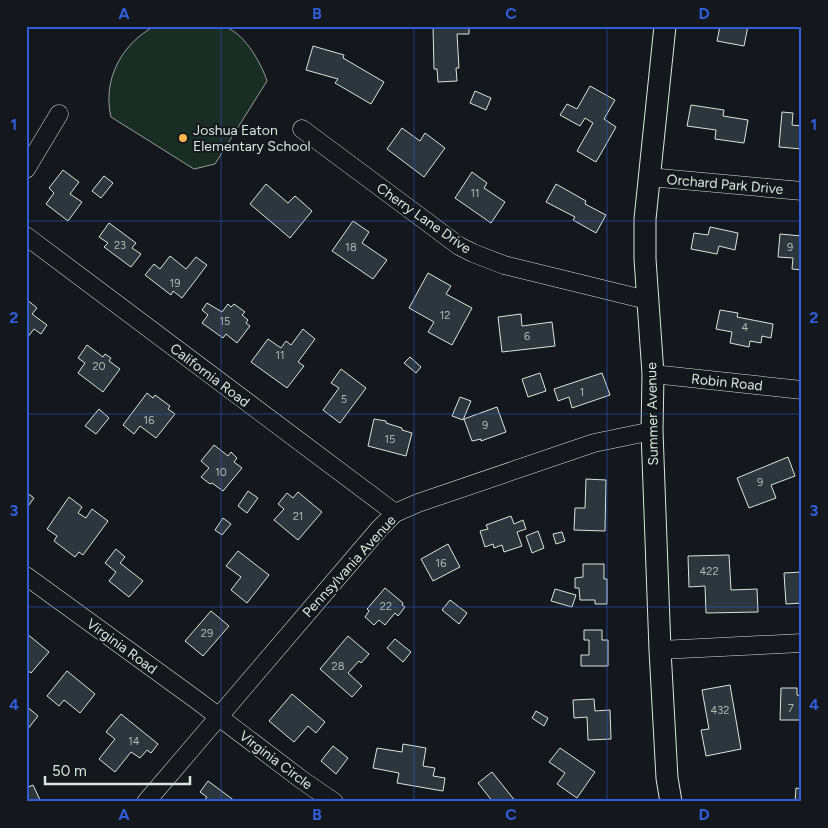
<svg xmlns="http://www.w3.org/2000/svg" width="828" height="828" viewBox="0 0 828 828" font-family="Figtree,sans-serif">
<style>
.green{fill:#1a2d24;stroke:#939e99}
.building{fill:#2c363c;stroke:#d8e6dc}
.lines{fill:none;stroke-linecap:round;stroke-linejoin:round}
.minor-casing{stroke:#d8e6dc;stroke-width:19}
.tertiary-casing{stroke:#d8e6dc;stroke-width:23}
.minor{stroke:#14181c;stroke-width:18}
.tertiary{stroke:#14181c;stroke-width:21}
.grid{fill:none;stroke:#305dd8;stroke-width:1;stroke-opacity:0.55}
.poi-dot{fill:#ffb74d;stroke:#14181c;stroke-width:2}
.labels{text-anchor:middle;stroke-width:4;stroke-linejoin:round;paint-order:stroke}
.number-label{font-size:11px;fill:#adbab4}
.poi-label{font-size:14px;fill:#d8e6dc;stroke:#14181c;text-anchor:start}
.street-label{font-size:14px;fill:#d8e6dc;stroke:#14181c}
.neatline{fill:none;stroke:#305dd8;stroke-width:2}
.grid-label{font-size:16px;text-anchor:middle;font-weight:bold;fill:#305dd8}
</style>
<rect width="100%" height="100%" fill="#14181c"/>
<path class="green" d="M 155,26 C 174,26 202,24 221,26 C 242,29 261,62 267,81 L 215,164 L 194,169 L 111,117 C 102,80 122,43 155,26 Z"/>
<path class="building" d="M 433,26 L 469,26 L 469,34 L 457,34 L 459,68 L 456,68 L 457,81 L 438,82 L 437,69 L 434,69 Z
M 720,26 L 748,26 L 744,46 L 717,41 Z
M 313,46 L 344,55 L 343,58 L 384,82 L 371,104 L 335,83 L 338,79 L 306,70 Z
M 590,86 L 615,100 L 604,119 L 616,127 L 596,162 L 577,151 L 593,123 L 585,118 L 580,126 L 560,115 L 567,104 L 577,109 Z
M 475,91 L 491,98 L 486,110 L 470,103 Z
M 691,105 L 724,110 L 723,116 L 748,120 L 744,143 L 715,139 L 716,130 L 687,126 Z
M 782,112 L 793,113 L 792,125 L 802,126 L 802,149 L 779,147 Z
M 402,128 L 420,141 L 425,133 L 445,148 L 424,177 L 387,149 Z
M 63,170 L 79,182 L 70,194 L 82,202 L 68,221 L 46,204 L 54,193 L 49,188 Z
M 472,172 L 487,183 L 484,188 L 505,202 L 491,223 L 455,198 Z
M 104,176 L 113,183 L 101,198 L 92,191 Z
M 266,184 L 288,203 L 295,196 L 312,211 L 290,238 L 250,204 Z
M 556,184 L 586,201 L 585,204 L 606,215 L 596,233 L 573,220 L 575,217 L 546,202 Z
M 353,221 L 369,232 L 362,243 L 387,260 L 373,279 L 332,251 Z
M 109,223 L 136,243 L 132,248 L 141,254 L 131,267 L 104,247 L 108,243 L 99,237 Z
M 710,227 L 738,233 L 735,250 L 719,246 L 717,254 L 691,249 L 694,233 L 708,235 Z
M 780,234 L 802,236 L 802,270 L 792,269 L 793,258 L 778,257 Z
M 170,256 L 186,269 L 196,257 L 207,265 L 182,298 L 173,291 L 171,295 L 145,275 L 154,264 L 160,269 Z
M 428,273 L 451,286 L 446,294 L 472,308 L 452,345 L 428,332 L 434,322 L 409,308 Z
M 26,299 L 37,308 L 32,314 L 47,325 L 41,334 L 34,329 L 27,338 Z
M 207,303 L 222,312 L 228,304 L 231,307 L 234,304 L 245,312 L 242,315 L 248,320 L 246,323 L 250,326 L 237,343 L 226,334 L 223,338 L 202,323 L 208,315 L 202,310 Z
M 720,310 L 738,313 L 737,317 L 773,324 L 771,338 L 762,336 L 761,343 L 750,341 L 749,347 L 730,343 L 732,332 L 716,329 Z
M 521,314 L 522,326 L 552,322 L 555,346 L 502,352 L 498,317 Z
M 303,329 L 315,339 L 298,362 L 304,366 L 287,388 L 251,362 L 268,339 L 281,348 L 286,341 L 291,345 Z
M 87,345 L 103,357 L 105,354 L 111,358 L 109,361 L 120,369 L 103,392 L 78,373 L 85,363 L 78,358 Z
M 410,357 L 421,367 L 416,373 L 404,363 Z
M 341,369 L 366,388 L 340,423 L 323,410 L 339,388 L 331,383 Z
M 540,373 L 546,391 L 528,397 L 522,379 Z
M 602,373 L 610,395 L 572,408 L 569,397 L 558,401 L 554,389 Z
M 147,393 L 153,398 L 155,395 L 170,406 L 168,409 L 175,414 L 156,438 L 140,426 L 134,434 L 123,425 Z
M 460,397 L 471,401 L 463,420 L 452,416 Z
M 497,407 L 506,432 L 481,441 L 481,439 L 472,441 L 464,419 Z
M 99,409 L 109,418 L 96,434 L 85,426 Z
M 374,419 L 386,421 L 386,423 L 402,428 L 402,430 L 412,433 L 406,456 L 368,446 Z
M 214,445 L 228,456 L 231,452 L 237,458 L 234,462 L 242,468 L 223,491 L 212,483 L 210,484 L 201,477 L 209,468 L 201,461 Z
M 788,457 L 795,476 L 771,485 L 776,498 L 749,508 L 737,478 Z
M 586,479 L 606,480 L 605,531 L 574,530 L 575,508 L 585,508 Z
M 248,491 L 258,498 L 247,513 L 238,506 Z
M 26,492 L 34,498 L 26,509 Z
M 298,492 L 322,512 L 298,540 L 274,520 L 284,509 L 278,504 L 287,493 L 293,498 Z
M 69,497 L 82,507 L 78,513 L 86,518 L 92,509 L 108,521 L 83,555 L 79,552 L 75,557 L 54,541 L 57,536 L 47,529 Z
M 511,516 L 514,524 L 523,520 L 526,529 L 517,532 L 522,546 L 504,552 L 502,545 L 494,548 L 493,544 L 485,547 L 480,531 L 488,529 L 486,525 Z
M 223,518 L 231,524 L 222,535 L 215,530 Z
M 538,531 L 544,548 L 532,553 L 526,536 Z
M 562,532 L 565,541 L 556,544 L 553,534 Z
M 448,544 L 460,567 L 433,581 L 421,559 Z
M 116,549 L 125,557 L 120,563 L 143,581 L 129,597 L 109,581 L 116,572 L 105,563 Z
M 238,551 L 269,575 L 247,603 L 231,590 L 241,577 L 226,566 Z
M 729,555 L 731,590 L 757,589 L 758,612 L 706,613 L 705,586 L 689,587 L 688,556 Z
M 583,564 L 604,564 L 604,579 L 607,579 L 607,604 L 595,604 L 595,600 L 580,600 L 579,588 L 575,588 L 575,578 L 583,577 Z
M 802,572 L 802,603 L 786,604 L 784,573 Z
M 385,588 L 403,603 L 402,605 L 405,607 L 398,616 L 395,613 L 385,625 L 379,620 L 374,625 L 365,617 L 369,611 L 367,609 Z
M 555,589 L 576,595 L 572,607 L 551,601 Z
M 450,600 L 467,613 L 459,624 L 442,610 Z
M 211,611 L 229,626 L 203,656 L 185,641 Z
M 584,630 L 602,630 L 602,640 L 608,640 L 608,666 L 581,666 L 581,655 L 589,655 L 589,640 L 584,640 Z
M 26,633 L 49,652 L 31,673 L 26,669 Z
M 348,636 L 369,654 L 361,663 L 359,661 L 348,673 L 362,686 L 352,697 L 320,669 Z
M 395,639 L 411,652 L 403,662 L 387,648 Z
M 67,671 L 95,694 L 80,713 L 64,700 L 59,706 L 47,696 Z
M 730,685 L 741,749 L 706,756 L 701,730 L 709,729 L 702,690 Z
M 781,688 L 797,688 L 797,695 L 802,696 L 802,720 L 780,720 Z
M 292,694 L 325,722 L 316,733 L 308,726 L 294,742 L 269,721 Z
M 594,699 L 595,711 L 610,710 L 611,739 L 588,740 L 587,717 L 574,718 L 573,700 Z
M 26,706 L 38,716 L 27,730 L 26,729 Z
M 536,711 L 548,718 L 544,726 L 532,718 Z
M 121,714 L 158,744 L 151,753 L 147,750 L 140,758 L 131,752 L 115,772 L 99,759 L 115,739 L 106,732 Z
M 403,744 L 426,748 L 423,766 L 435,768 L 433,776 L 445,778 L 443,791 L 397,783 L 399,773 L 373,768 L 377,748 L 402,752 Z
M 333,746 L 348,758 L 336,774 L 321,761 Z
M 560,748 L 595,772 L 577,798 L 557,784 L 565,773 L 549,762 Z
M 492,772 L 516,802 L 493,802 L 478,783 Z
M 208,781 L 235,801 L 234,802 L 203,802 L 207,797 L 200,792 Z
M 33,785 L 41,802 L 26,802 L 26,788 Z
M 796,788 L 802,789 L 802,802 L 795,802 Z"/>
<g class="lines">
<g class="minor-casing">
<path id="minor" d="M 302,129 L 431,225 L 459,246 L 473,253 L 504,265 L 647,300
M 26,169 L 59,114
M 649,177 L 802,191
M 26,236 L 395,513
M 653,374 L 802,390
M 26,576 L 198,701 L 302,780 L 334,802
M 660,650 L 802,643
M 146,802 L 379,529 L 395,513 L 418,503 L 594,443 L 652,431"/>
</g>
<g class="tertiary-casing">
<path id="tertiary" d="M 665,26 L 645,219 L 645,259 L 653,374 L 652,431 L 660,650 L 667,778 L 671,802"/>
</g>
<use href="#minor" class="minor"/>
<use href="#tertiary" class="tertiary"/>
</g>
<path class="grid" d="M 221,26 L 221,802M 414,26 L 414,802M 607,26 L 607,802M 26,221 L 802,221M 26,414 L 802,414M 26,607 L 802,607"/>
<circle class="poi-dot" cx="183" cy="138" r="5"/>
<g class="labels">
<g class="number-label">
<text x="475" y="197">11</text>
<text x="120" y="249">23</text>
<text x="351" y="251">18</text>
<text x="790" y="251">9</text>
<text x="175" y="287">19</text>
<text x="445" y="319">12</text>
<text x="225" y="325">15</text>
<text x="745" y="331">4</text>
<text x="527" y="340">6</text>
<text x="280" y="359">11</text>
<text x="99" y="370">20</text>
<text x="582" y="396">1</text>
<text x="344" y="403">5</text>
<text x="149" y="424">16</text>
<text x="485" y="429">9</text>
<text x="390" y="443">15</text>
<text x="221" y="476">10</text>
<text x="760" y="486">9</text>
<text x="298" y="520">21</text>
<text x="441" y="567">16</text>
<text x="709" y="575">422</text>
<text x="386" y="610">22</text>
<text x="207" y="637">29</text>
<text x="338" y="670">28</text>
<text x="791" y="712">7</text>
<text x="720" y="714">432</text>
<text x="134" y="745">14</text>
</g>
<g class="poi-label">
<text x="193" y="135">Joshua Eaton<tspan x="193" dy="16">Elementary School</tspan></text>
</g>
<g class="street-label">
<text transform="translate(725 184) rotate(5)" y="5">Orchard Park Drive</text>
<text transform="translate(424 218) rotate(35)" y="5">Cherry Lane Drive</text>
<text transform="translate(210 375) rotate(37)" y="5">California Road</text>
<text transform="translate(727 382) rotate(6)" y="5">Robin Road</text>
<text transform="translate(652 414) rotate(-91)" y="5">Summer Avenue</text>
<text transform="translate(349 566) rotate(-48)" y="5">Pennsylvania Avenue</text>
<text transform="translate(122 646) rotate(36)" y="5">Virginia Road</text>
<text transform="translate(276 760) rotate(37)" y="5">Virginia Circle</text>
</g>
</g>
<rect width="828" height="828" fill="none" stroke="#14181c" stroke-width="55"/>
<path d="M45 776v8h145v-8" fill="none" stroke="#d8e6dc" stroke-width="2.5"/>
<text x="52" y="776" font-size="15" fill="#d8e6dc" stroke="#14181c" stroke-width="4" paint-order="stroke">50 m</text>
<rect x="28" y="28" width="772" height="772" class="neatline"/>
<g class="grid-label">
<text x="124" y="19">A</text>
<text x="317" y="19">B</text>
<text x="511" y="19">C</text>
<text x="704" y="19">D</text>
<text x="14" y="130">1</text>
<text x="814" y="130">1</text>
<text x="14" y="323">2</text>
<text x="814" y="323">2</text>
<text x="14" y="516">3</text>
<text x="814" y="516">3</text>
<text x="14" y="710">4</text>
<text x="814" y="710">4</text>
<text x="124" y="820">A</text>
<text x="317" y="820">B</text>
<text x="511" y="820">C</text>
<text x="704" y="820">D</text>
</g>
</svg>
